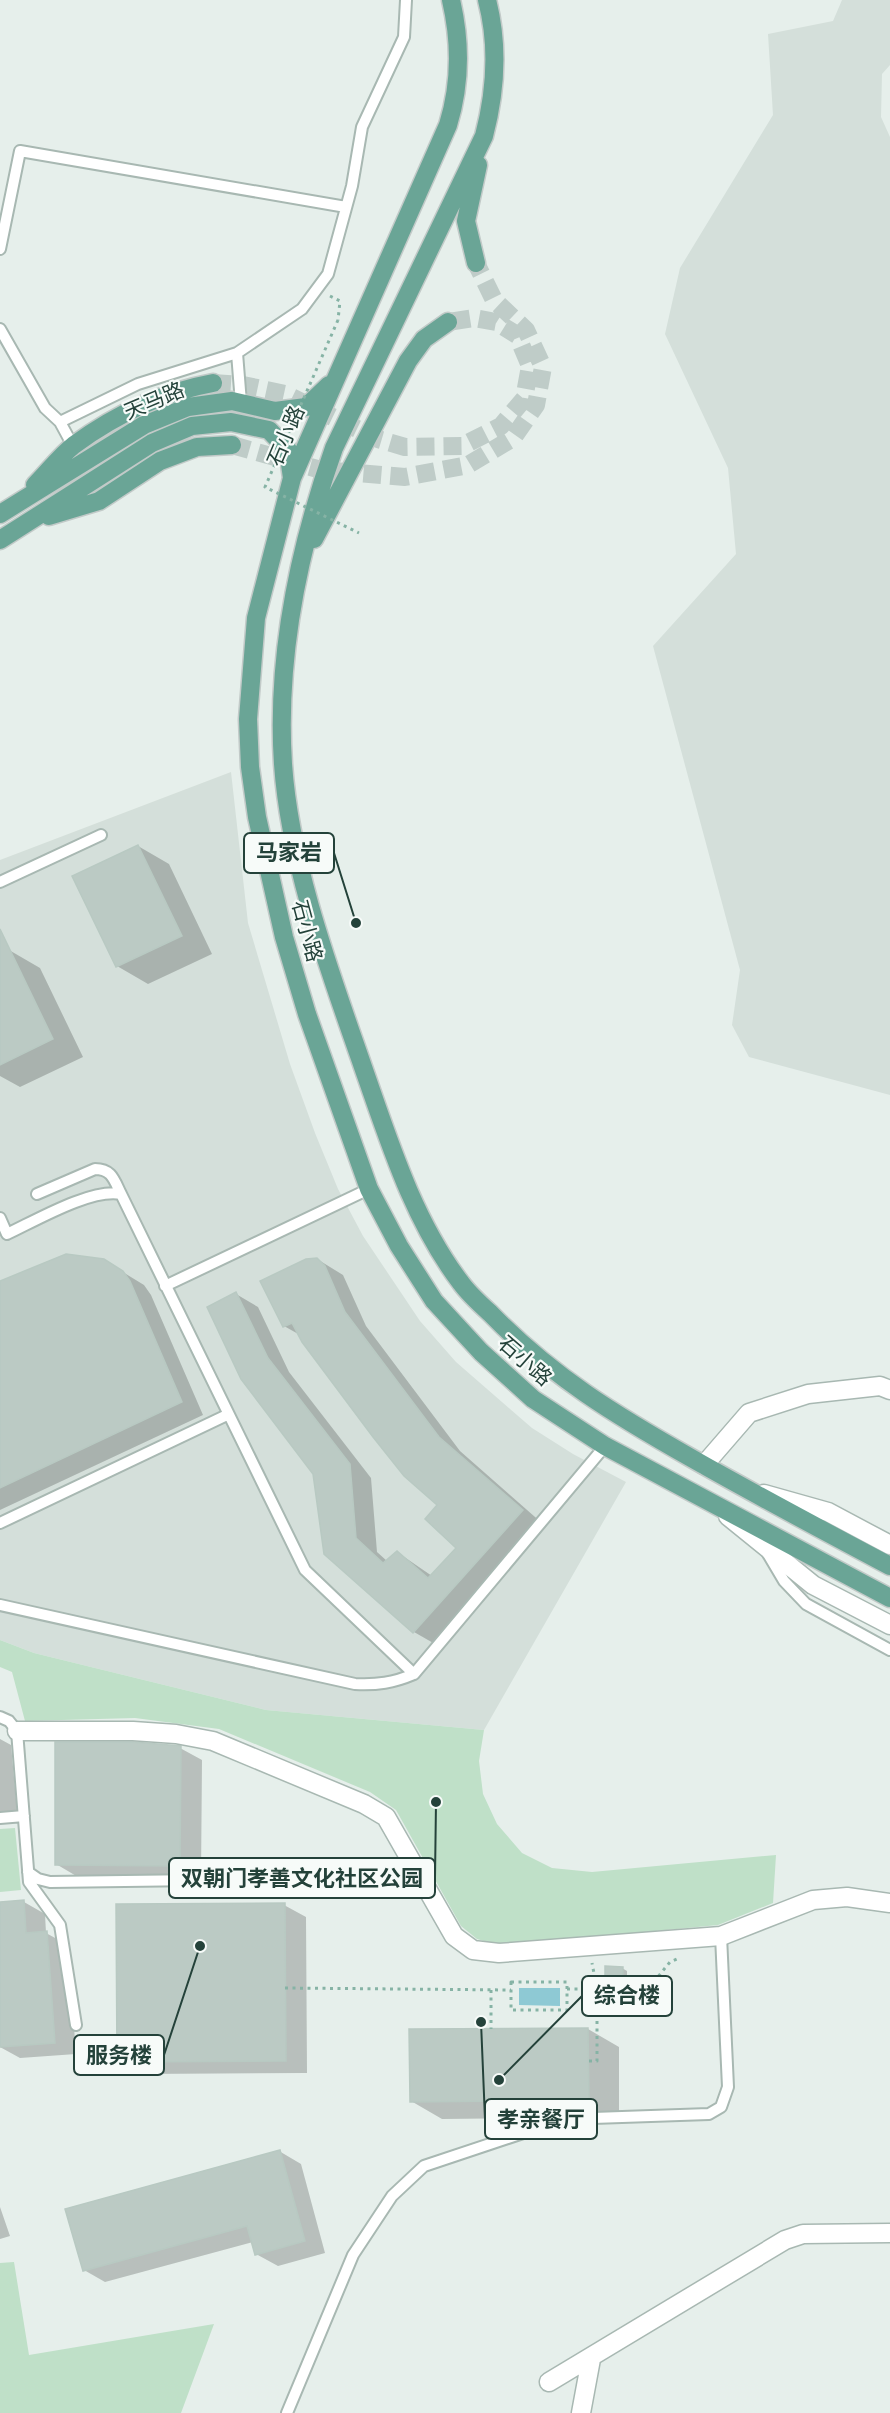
<svg xmlns="http://www.w3.org/2000/svg" width="890" height="2413" viewBox="0 0 890 2413" font-family="'DejaVu Sans','Noto Sans SC',sans-serif">
<style>
.built{fill:#d4dfda}
.green{fill:#bfe0c8}
.water{fill:#8ec9d4}
.shadow{fill:#0003}
.building{fill:#bbcac4;stroke:#b8c9c2;stroke-width:1.5}
.lines{fill:none;stroke-linecap:round;stroke-linejoin:round}
.primary-tunnel{stroke:#bfccc8;stroke-width:18;stroke-dasharray:18 9;stroke-linecap:butt}
.service-casing{stroke:#a8b8b2;stroke-width:14}
.minor-casing{stroke:#a8b8b2;stroke-width:21}
.tertiary-casing{stroke:#a8b8b2;stroke-width:21}
.primary-casing{stroke:#c2cac8;stroke-width:21}
.path{stroke:#86b3a5;stroke-width:3;stroke-dasharray:3 4.5;stroke-linecap:butt}
.service{stroke:#fff;stroke-width:10}
.minor{stroke:#fff;stroke-width:18}
.tertiary{stroke:#fff;stroke-width:18}
.primary{stroke:#6aa596;stroke-width:18}
.path-bridge{stroke:#86b3a5;stroke-width:3;stroke-dasharray:3 4.5;stroke-linecap:butt}
.labels{text-anchor:middle;stroke-width:4.5;stroke-linejoin:round;paint-order:stroke}
.street-label{font-size:21px;fill:#24423a;stroke:#f7fbf9}
.leader{fill:none;stroke:#24423a;stroke-width:2}
.callout-dot{fill:#24423a;stroke:#f7fbf9;stroke-width:2}
.callout{fill:#f7fbf9;stroke:#24423a;stroke-width:2}
.callout-label{font-size:22px;text-anchor:middle;font-weight:bold;fill:#24423a}
</style>
<rect width="100%" height="100%" fill="#e6efeb"/>
<path class="built" d="M 842,0 L 890,0 L 890,65 L 882,74 L 881,117 L 890,137 L 890,1095 L 749,1057 L 732,1025 L 740,970 L 653,646 L 736,554 L 728,468 L 665,334 L 680,268 L 773,115 L 768,34 L 833,21 Z
M 231,772 L 248,923 L 290,1064 L 315,1133 L 338,1189 L 363,1236 L 420,1321 L 456,1362 L 532,1428 L 573,1454 L 626,1482 L 484,1730 L 266,1710 L 34,1653 L 0,1640 L 0,860 Z"/>
<path class="green" d="M 0,1640 L 34,1653 L 266,1710 L 484,1730 L 479,1761 L 483,1794 L 497,1824 L 522,1853 L 552,1868 L 592,1872 L 776,1855 L 773,1903 L 718,1925 L 501,1946 L 477,1939 L 461,1926 L 396,1810 L 370,1792 L 219,1729 L 135,1718 L 25,1721 L 12,1672 L 0,1667 Z
M 15,1828 L 21,1890 L 0,1892 L 0,1829 Z
M 14,2262 L 29,2355 L 214,2324 L 181,2413 L 0,2413 L 0,2263 Z"/>
<path class="water" d="M 519,1988 L 560,1988 L 560,2006 L 519,2005 Z"/>
<path class="shadow" d="M 138,846 L 169,864 L 212,954 L 148,984 L 117,966 Z
M 9,950 L 40,968 L 83,1057 L 20,1087 L 0,1076 L 0,954 Z
M 66,1255 L 103,1260 L 144,1285 L 151,1295 L 203,1415 L 0,1510 L 0,1283 Z
M 317,1259 L 343,1275 L 366,1326 L 460,1451 L 543,1524 L 435,1644 L 414,1632 L 315,1474 L 236,1294 L 258,1307 L 289,1372 L 371,1478 L 377,1552 L 387,1561 L 397,1552 L 432,1576 L 458,1548 L 439,1505 L 300,1335 L 284,1326 Z
M 0,1739 L 11,1745 L 18,1821 L 0,1823 Z
M 180,1748 L 202,1760 L 201,1877 L 78,1877 L 56,1864 Z
M 24,1902 L 45,1914 L 46,1933 L 68,1945 L 76,2054 L 20,2058 L 0,2047 L 0,1903 Z
M 284,1905 L 306,1917 L 307,2073 L 140,2074 L 118,2061 Z
M 622,1968 L 627,1971 L 627,2003 L 611,2003 L 606,2000 Z
M 588,2029 L 619,2047 L 619,2117 L 442,2119 L 411,2101 Z
M 279,2151 L 301,2164 L 325,2253 L 278,2266 L 256,2254 L 253,2242 L 105,2282 L 84,2270 Z
M 0,2207 L 10,2236 L 0,2239 Z"/>
<path class="building" d="M 138,845 L 182,936 L 116,967 L 72,876 Z
M 0,929 L 53,1039 L 0,1065 Z
M 66,1254 L 104,1259 L 123,1271 L 130,1281 L 182,1402 L 0,1488 L 0,1281 Z
M 317,1258 L 325,1266 L 345,1312 L 439,1437 L 523,1510 L 413,1633 L 324,1554 L 313,1474 L 241,1379 L 207,1307 L 236,1292 L 268,1358 L 350,1464 L 356,1538 L 383,1563 L 397,1551 L 428,1578 L 456,1548 L 425,1519 L 437,1505 L 404,1476 L 373,1437 L 302,1342 L 292,1323 L 283,1327 L 260,1281 L 306,1259 Z
M 55,1742 L 133,1742 L 181,1746 L 180,1866 L 55,1865 Z
M 24,1900 L 26,1933 L 47,1931 L 55,2043 L 0,2047 L 0,1902 Z
M 285,1903 L 286,2061 L 117,2062 L 116,1904 Z
M 605,1966 L 623,1967 L 622,2002 L 605,2001 Z
M 588,2028 L 589,2100 L 410,2102 L 409,2029 Z
M 280,2150 L 305,2241 L 255,2255 L 247,2226 L 83,2271 L 65,2209 Z"/>
<g class="lines">
<path class="primary-tunnel" d="M 213,383 L 243,385 L 285,394 L 378,439 L 405,447 L 462,446 L 501,426 L 524,399 L 530,366 L 517,335 L 496,322 L 474,318 L 448,322
M 232,445 L 321,470 L 405,477 L 468,465 L 513,438 L 536,405 L 543,367 L 526,330 L 494,300 L 476,263"/>
<g class="service-casing">
<path id="service" d="M 0,249 L 20,151 L 346,207
M 0,329 L 45,408 L 60,422 L 73,446
M 237,353 L 241,403
M 60,422 L 138,384 L 237,353 L 302,309 L 328,274 L 352,186 L 362,127 L 404,37 L 406,0
M 0,882 L 101,835
M 37,1194 L 95,1169 C 112,1169 114,1180 121,1194
M 0,1218 L 7,1234 C 35,1221 91,1188 121,1194 L 305,1570 L 414,1674 L 605,1446
M 165,1286 L 369,1189
M 0,1523 L 227,1415
M 768,1554 L 784,1581 L 806,1604 L 890,1650
M 0,1605 L 355,1684 C 377,1685 393,1683 414,1674
M 0,1717 L 9,1721 L 17,1731 L 29,1882 L 60,1925 L 76,2025
M 0,1818 L 24,1816
M 28,1872 L 38,1879 L 50,1882 L 420,1877
M 287,2413 L 353,2255 L 392,2196 L 424,2166 L 544,2126 L 593,2118 L 709,2114 L 721,2107 L 728,2087 L 721,1936"/>
</g>
<g class="minor-casing">
<path id="minor" d="M 704,1465 L 749,1413 L 808,1394 L 880,1386 L 890,1390
M 17,1731 L 133,1731 L 176,1734 L 213,1741 L 364,1804 L 386,1817 L 454,1936 L 473,1950 L 499,1953 L 721,1936 L 813,1900 L 847,1897 L 890,1903
M 549,2382 L 785,2240 L 803,2234 L 890,2233
M 581,2413 L 591,2359"/>
</g>
<g class="tertiary-casing">
<path id="tertiary" d="M 764,1494 L 828,1512 L 890,1545
M 728,1516 L 813,1585 L 890,1625"/>
</g>
<g class="primary-casing">
<path id="primary" d="M 451,0 C 461,43 461,83 448,125 L 292,478 L 256,618 L 248,719 L 250,767 L 257,817 L 284,937 L 307,1014 L 369,1189 L 399,1246 L 434,1301 L 481,1352 L 533,1399 L 605,1446 L 890,1598
M 487,0 C 499,46 496,90 484,136 L 334,448 C 299,548 276,657 283,764 C 290,865 330,972 363,1067 C 389,1141 413,1220 461,1283 C 469,1294 480,1304 490,1313 C 552,1377 617,1416 693,1459 C 758,1496 824,1531 890,1566
M 476,263 L 466,221 L 478,165
M 35,485 C 48,472 60,456 74,445 C 115,415 163,392 213,383
M 0,514 L 144,425 L 188,407 L 232,401 L 275,411 L 306,407 L 329,385
M 49,516 L 99,501 L 160,461 L 197,447 L 232,445
M 314,539 L 408,361 L 424,339 L 448,322
M 0,540 L 152,443 L 192,426 L 231,422 L 269,430 L 288,450 L 292,478"/>
</g>
<path class="path" d="M 330,296 L 340,301 L 338,320
M 511,1982 L 567,1982 L 567,2010 L 511,2010 Z
M 285,1988 L 511,1990
M 567,1989 L 648,1989 L 670,1962 L 677,1959
M 491,1990 L 491,2029
M 589,2061 L 597,2061 L 597,1989 L 592,1963"/>
<use href="#service" class="service"/>
<use href="#minor" class="minor"/>
<use href="#tertiary" class="tertiary"/>
<use href="#primary" class="primary"/>
<path class="path-bridge" d="M 338,320 L 265,487 L 359,533"/>
</g>
<g class="labels">
<g class="street-label">
<text transform="translate(154 401) rotate(-23)" y="7">天马路</text>
<text transform="translate(286 436) rotate(-67)" y="7">石小路</text>
<text transform="translate(307 931) rotate(75)" y="7">石小路</text>
<text transform="translate(525 1361) rotate(41)" y="7">石小路</text>
</g>
</g>
<path class="leader" d="M356 923L334 853M436 1802L435 1878M499 2080L582 1996M200 1946L164 2055M481 2022L485 2119"/>
<g class="callout-dot">
<circle cx="356" cy="923" r="6"/>
<circle cx="436" cy="1802" r="6"/>
<circle cx="499" cy="2080" r="6"/>
<circle cx="200" cy="1946" r="6"/>
<circle cx="481" cy="2022" r="6"/>
</g>
<g class="callout">
<rect x="244" y="833" width="90" height="40" rx="6"/>
<rect x="169" y="1858" width="266" height="40" rx="6"/>
<rect x="582" y="1976" width="90" height="40" rx="6"/>
<rect x="74" y="2035" width="90" height="40" rx="6"/>
<rect x="485" y="2099" width="112" height="40" rx="6"/>
</g>
<g class="callout-label">
<text x="289" y="860">马家岩</text>
<text x="302" y="1886">双朝门孝善文化社区公园</text>
<text x="627" y="2003">综合楼</text>
<text x="119" y="2063">服务楼</text>
<text x="541" y="2127">孝亲餐厅</text>
</g>
</svg>
